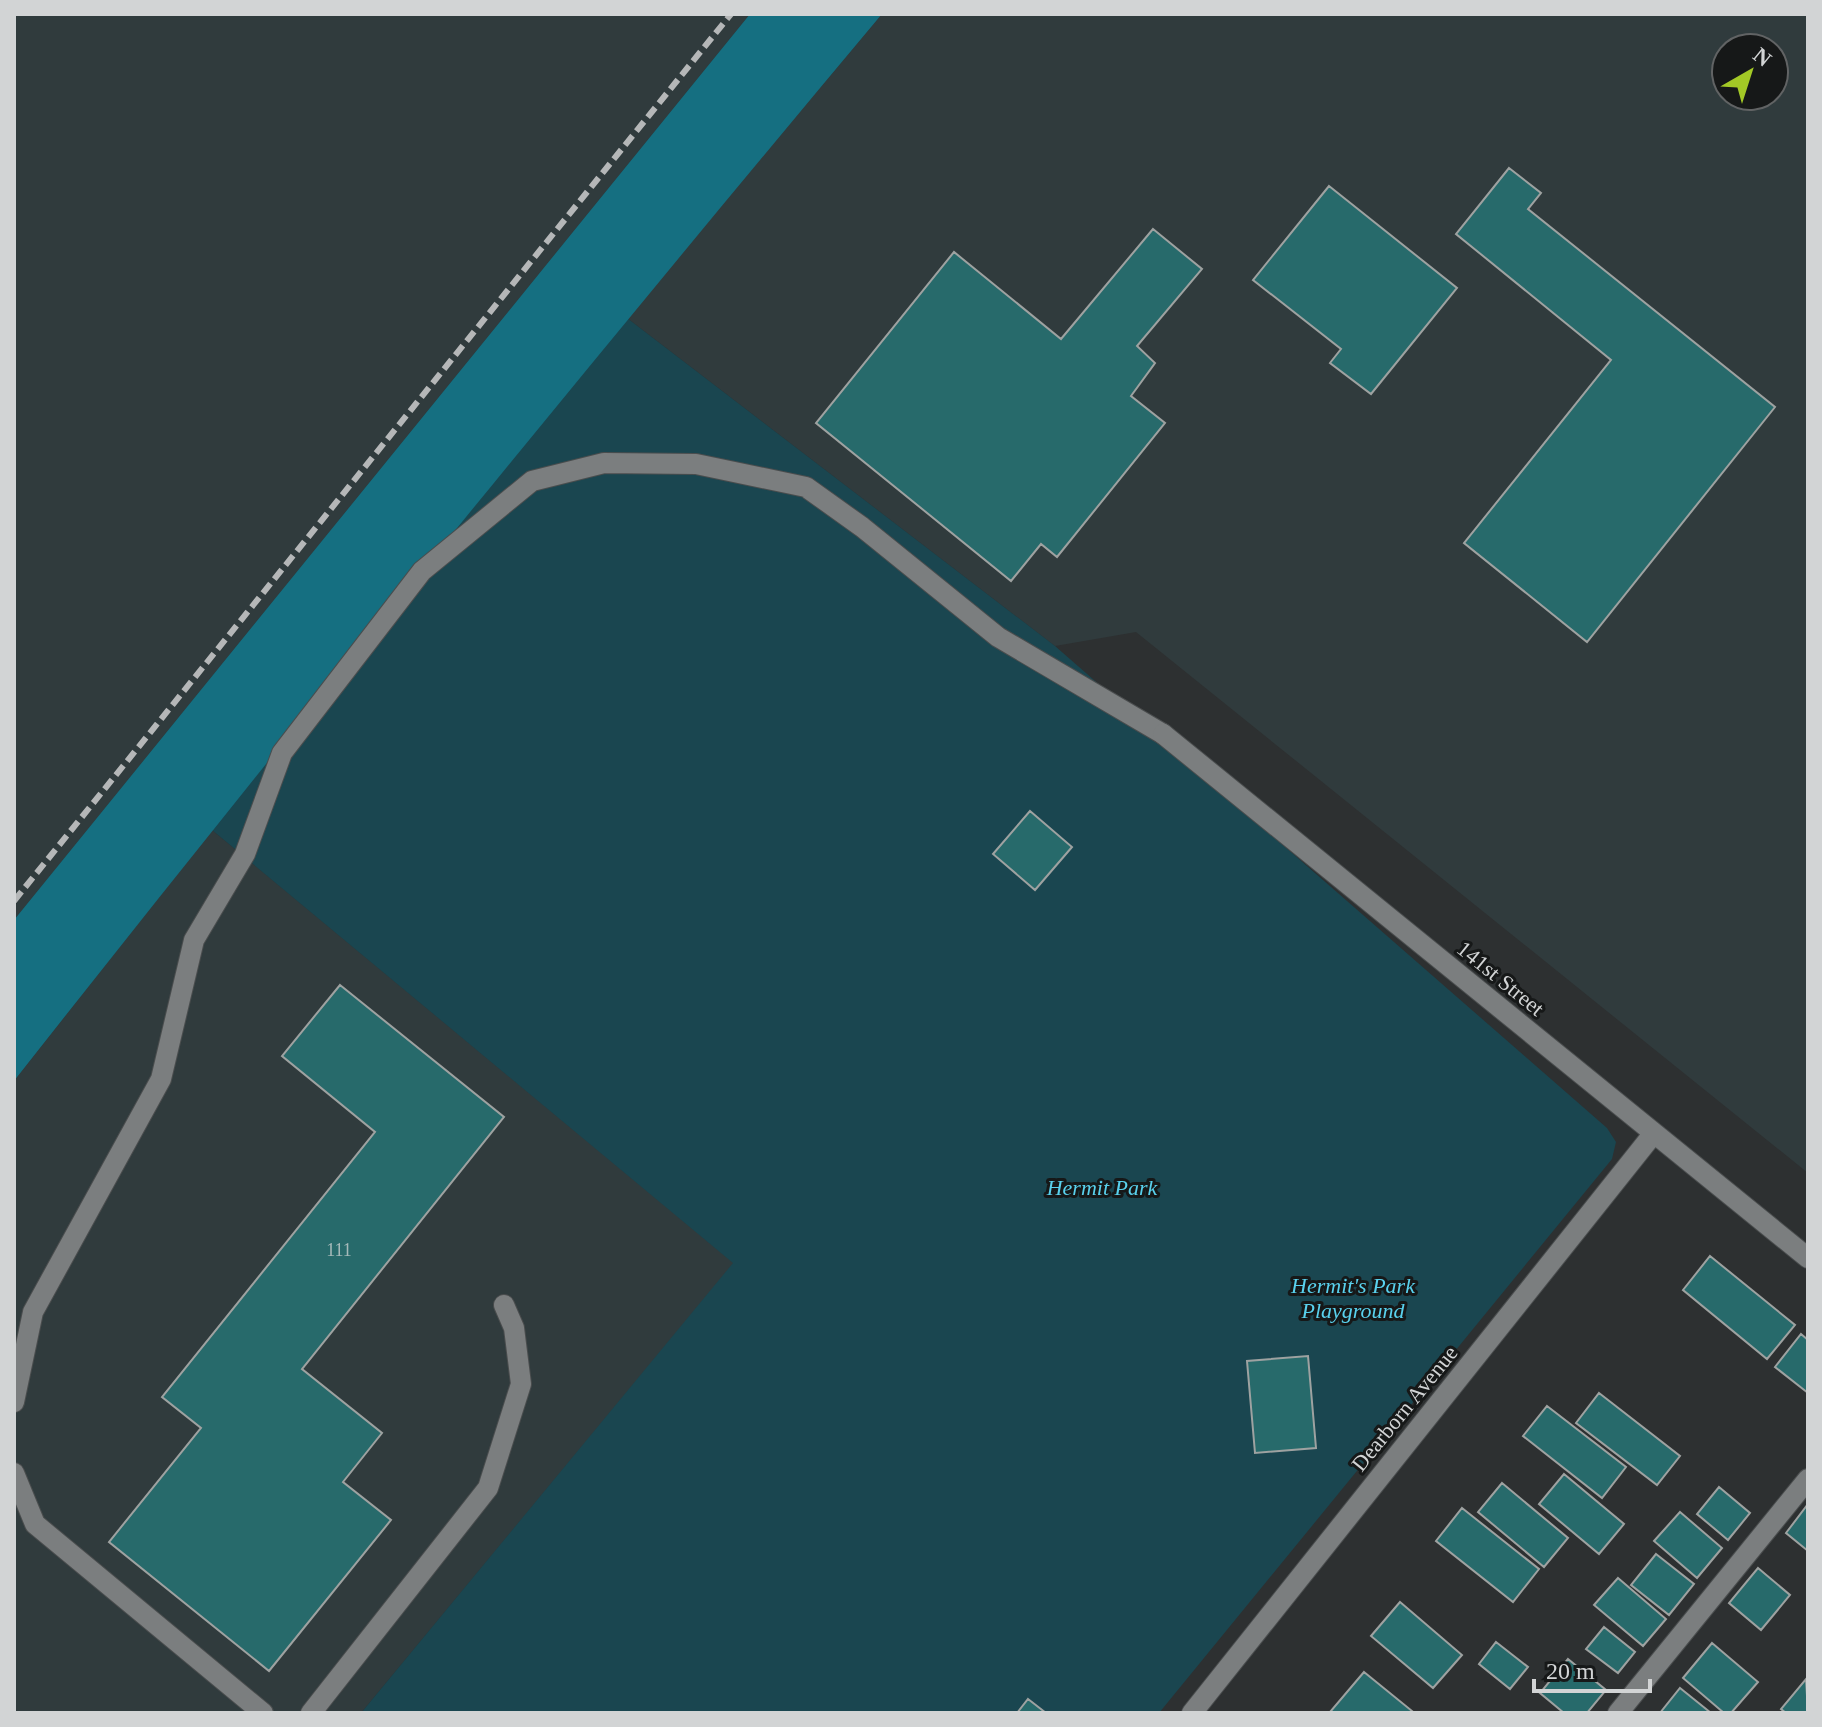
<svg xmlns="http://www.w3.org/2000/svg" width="1822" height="1727" viewBox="0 0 1822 1727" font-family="Georgia,serif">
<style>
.built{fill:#303b3d;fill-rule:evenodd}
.green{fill:#1a4650}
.forest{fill:#156f81}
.building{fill:#276a6b;stroke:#9ea2a1;stroke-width:2}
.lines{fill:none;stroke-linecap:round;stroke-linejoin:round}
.service-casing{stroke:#4a4d4e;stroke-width:22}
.minor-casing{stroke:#4a4d4e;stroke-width:22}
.service{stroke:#7b7e7f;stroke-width:20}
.minor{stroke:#7b7e7f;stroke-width:20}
.rail{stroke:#b5b7b8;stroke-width:6;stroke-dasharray:12 6;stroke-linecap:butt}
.labels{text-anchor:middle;stroke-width:6;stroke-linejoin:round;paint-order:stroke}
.number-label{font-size:18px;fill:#a7baba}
.street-label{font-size:22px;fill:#d2d4d5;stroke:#161818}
.park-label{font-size:22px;font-style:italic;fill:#59d1ed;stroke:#161818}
</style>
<rect width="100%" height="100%" fill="#2d3031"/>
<path class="built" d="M 14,14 L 750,14 L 14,920 Z
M 882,14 L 1808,14 L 1808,1173 L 1136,632 L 1055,646 L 627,318 ZM 1726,48 L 1774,48 L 1774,96 L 1726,96 Z
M 212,830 L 734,1263 L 361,1713 L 14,1713 L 14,1081 Z"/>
<path class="green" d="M 627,318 L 1055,646 L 1607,1128 L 1616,1142 L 1612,1159 L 1159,1713 L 361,1713 L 733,1263 L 212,830 Z"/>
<path class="forest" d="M 750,14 L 882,14 C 588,365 298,720 14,1081 L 14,920 Z"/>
<path class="building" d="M 1509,168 L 1541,193 L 1528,209 L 1775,407 L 1587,642 L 1464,543 L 1611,360 L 1456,234 Z
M 1329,186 L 1457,288 L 1371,394 L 1330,363 L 1341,349 L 1253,280 Z
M 1153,229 L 1202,269 L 1137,346 L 1155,363 L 1131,396 L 1165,423 L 1057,557 L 1041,544 L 1011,581 L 816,423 L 954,252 L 1061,339 Z
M 1030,811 L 1072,847 L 1035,890 L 993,854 Z
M 340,985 L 504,1117 L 302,1369 L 382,1433 L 343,1482 L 391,1520 L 269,1671 L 109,1542 L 201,1428 L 162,1397 L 375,1132 L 282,1056 Z
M 1710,1256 L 1795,1325 L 1767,1359 L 1683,1290 Z
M 1801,1334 L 1808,1340 L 1808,1393 L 1775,1367 Z
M 1308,1356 L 1316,1448 L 1255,1453 L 1247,1361 Z
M 1599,1393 L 1680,1456 L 1657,1485 L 1576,1423 Z
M 1547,1406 L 1626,1467 L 1602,1498 L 1523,1436 Z
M 1564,1474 L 1624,1524 L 1599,1554 L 1539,1504 Z
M 1502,1483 L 1568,1538 L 1544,1567 L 1478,1512 Z
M 1719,1487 L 1750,1513 L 1728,1540 L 1697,1514 Z
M 1808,1504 L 1808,1551 L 1786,1533 Z
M 1462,1508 L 1539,1569 L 1513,1602 L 1436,1541 Z
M 1680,1512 L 1722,1548 L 1697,1578 L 1654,1541 Z
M 1656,1554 L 1694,1584 L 1669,1615 L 1631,1585 Z
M 1758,1568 L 1790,1595 L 1761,1630 L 1729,1603 Z
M 1618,1578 L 1666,1619 L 1643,1646 L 1594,1605 Z
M 1400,1602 L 1462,1655 L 1433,1688 L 1371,1636 Z
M 1604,1627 L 1635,1652 L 1618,1673 L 1586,1649 Z
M 1496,1642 L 1528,1667 L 1510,1689 L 1479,1664 Z
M 1712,1643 L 1758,1682 L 1731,1713 L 1724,1713 L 1683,1678 Z
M 1568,1659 L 1606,1690 L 1587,1713 L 1564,1713 L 1540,1693 Z
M 1364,1672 L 1412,1711 L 1410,1713 L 1330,1712 Z
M 1806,1679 L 1808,1713 L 1786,1713 L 1781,1709 Z
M 1680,1688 L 1711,1713 L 1660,1713 Z
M 1028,1699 L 1046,1713 L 1017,1713 Z"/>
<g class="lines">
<g class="service-casing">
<path id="service" d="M 14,1402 L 33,1312 L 161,1079 L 194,940 L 245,854 L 282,753 L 422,571 L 532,481 L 604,463 L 696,464 L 806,487 L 862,527 L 998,637 L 1163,734
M 14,1473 L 35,1524 L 263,1713
M 311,1713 L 488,1488 L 521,1384 L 514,1328 L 504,1305
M 1618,1713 L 1808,1479"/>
</g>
<g class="minor-casing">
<path id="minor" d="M 1163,734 L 1808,1258
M 1192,1713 L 1654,1133"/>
</g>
<use href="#service" class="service"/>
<use href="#minor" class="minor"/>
<path class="rail" d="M 14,901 L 731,14"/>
</g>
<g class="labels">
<g class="number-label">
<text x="339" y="1256">111</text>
</g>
<g class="street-label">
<text transform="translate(1501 978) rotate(39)" y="8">141st Street</text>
<text transform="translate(1404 1408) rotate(-51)" y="8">Dearborn Avenue</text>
</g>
<g class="park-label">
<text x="1102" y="1195">Hermit Park</text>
<text x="1353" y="1293">Hermit's Park<tspan x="1353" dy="25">Playground</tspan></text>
</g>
</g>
<rect width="1822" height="1727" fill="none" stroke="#d2d4d5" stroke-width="32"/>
<g transform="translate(1750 72) rotate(39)"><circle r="38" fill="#161818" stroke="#616364" stroke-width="2"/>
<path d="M0-6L14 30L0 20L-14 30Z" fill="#a3c926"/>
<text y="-12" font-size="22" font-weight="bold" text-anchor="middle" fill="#d2d4d5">N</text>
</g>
<path d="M1534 1679v12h116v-12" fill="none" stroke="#d2d4d5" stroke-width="4"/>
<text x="1546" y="1679" font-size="24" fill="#d2d4d5" stroke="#161818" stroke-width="6" paint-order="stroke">20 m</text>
</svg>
